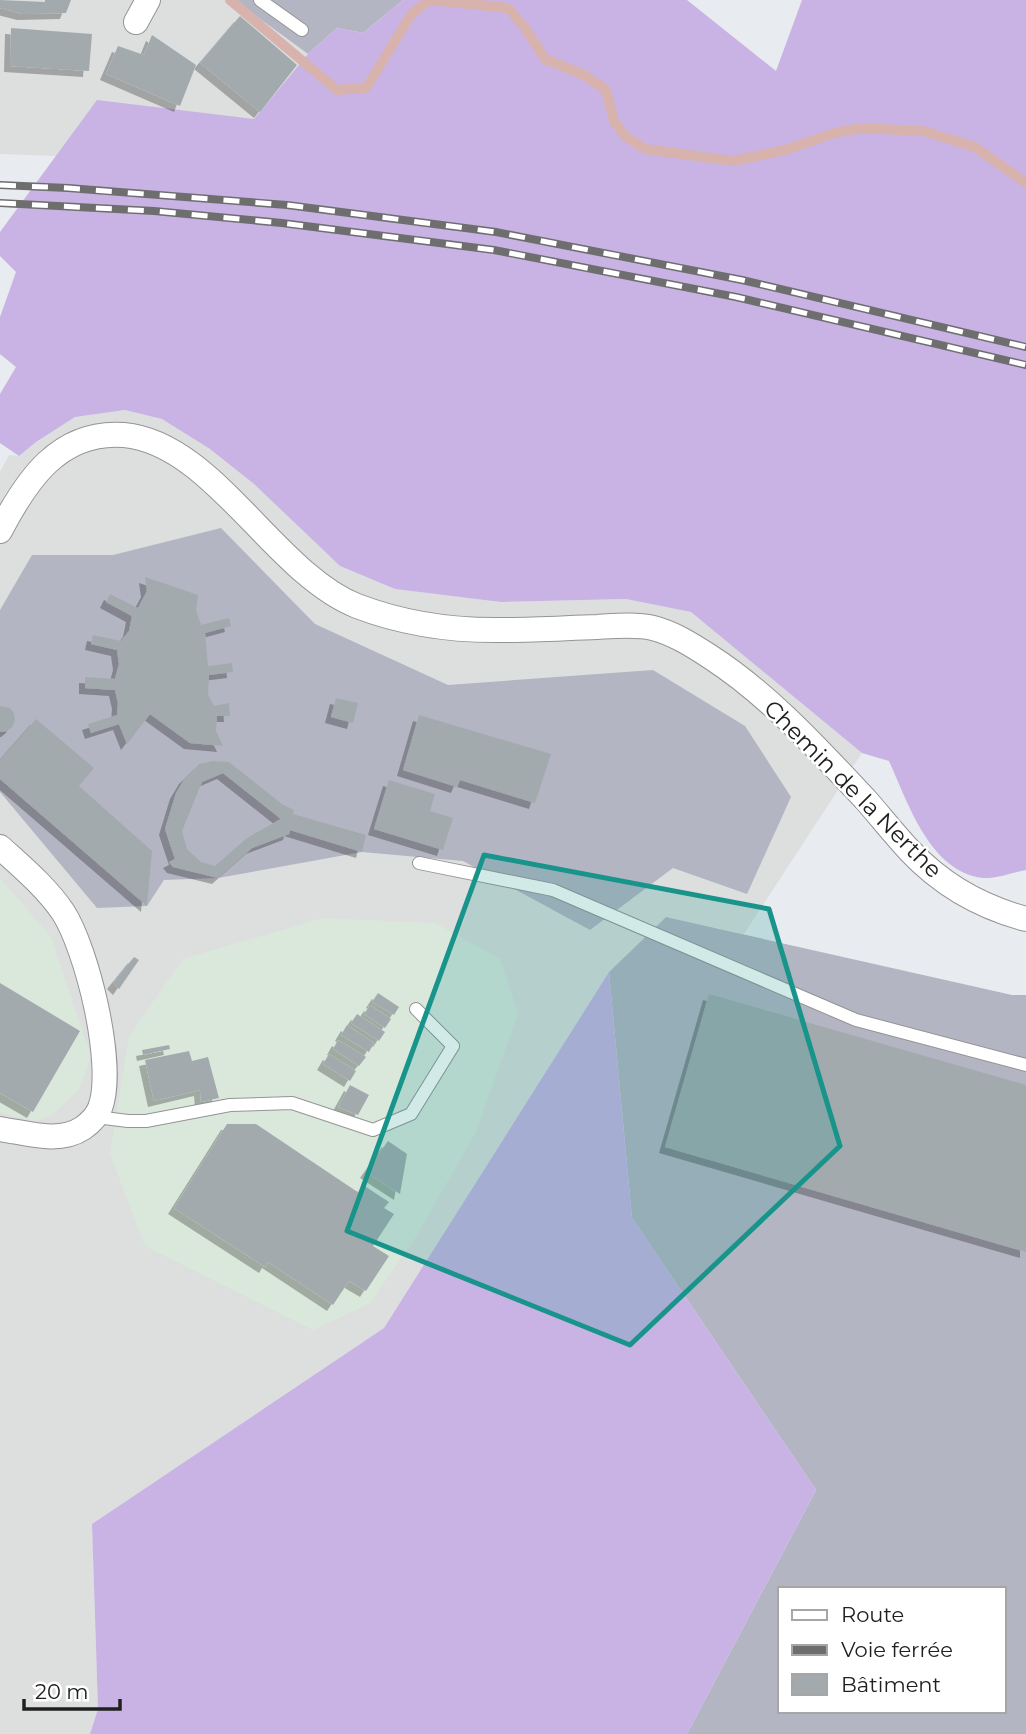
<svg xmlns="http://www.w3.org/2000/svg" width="1026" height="1734" viewBox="0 0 1026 1734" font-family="Montserrat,sans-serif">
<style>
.residential{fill:#dddede}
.industrial{fill:#dae8dc}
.construction{fill:#b4b5c3;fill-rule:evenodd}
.grass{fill:#c8b3e4}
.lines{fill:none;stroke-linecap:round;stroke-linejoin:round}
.stream{stroke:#d8b3ad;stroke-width:10}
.building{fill:#a3aaae;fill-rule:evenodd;filter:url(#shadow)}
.lane-casing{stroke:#949494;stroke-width:14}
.street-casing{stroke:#949494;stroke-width:26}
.lane{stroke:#fff;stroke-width:12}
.street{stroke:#fff;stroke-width:24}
.rail-casing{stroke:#6e6e6e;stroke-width:8}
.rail{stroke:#fff;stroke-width:5;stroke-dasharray:16;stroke-linecap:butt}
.marked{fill:#18948a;fill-opacity:0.2;stroke:#18948a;stroke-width:5;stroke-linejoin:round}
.labels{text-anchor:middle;stroke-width:5;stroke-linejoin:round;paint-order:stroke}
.street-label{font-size:23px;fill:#202020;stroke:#fff}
</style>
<defs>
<filter id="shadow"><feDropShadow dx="-6" dy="6" stdDeviation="0" flood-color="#0004"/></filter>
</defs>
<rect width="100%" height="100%" fill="#e8ebf0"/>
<path class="residential" d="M 0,0 L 234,0 L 308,54 L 254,119 L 57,156 L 0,154 Z
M 125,410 L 162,419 L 210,449 L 254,484 L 340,566 L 395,589 L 501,602 L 626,599 L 691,612 L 862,753 L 744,934 L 666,917 L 609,972 L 384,1328 L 92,1524 L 98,1709 L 90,1734 L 0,1734 L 0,472 L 9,455 L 19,456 L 36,442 L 75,417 Z"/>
<path class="industrial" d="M 0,878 L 51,937 L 91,1056 L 79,1090 L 52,1115 L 34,1121 L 0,1112 Z
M 323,918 L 435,923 L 500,959 L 518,1014 L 475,1134 L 414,1240 L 370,1303 L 313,1330 L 145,1246 L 110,1154 L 129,1036 L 183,959 Z"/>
<path class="construction" d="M 234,0 L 403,0 L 363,33 L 337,28 L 308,54 Z
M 221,528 L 315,624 L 448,685 L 653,670 L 745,726 L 791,797 L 747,894 L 673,868 L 590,930 L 463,861 L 362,852 L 218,878 L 164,880 L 147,906 L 97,908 L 0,792 L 0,610 L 32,555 L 113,555 Z
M 666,917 L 1012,995 L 1026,995 L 1026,1734 L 687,1734 L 816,1490 L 632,1218 L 609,972 ZM 779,1589 L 1003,1589 L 1003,1711 L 779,1711 Z"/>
<path class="grass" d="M 403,0 L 687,0 L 776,71 L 802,0 L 1026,0 L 1026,870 C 1013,872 996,879 983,878 C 930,872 908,803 889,761 L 862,753 L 691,612 L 626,599 L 501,602 L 395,589 L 340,566 L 254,484 L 210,449 L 162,419 L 125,410 L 75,417 L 36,442 L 19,456 L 0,443 L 0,394 L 16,367 L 0,354 L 0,317 L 16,272 L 0,256 L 0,232 L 97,100 L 254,119 L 308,54 L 337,28 L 363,33 Z
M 609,972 L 632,1218 L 816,1490 L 687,1734 L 90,1734 L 98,1709 L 92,1524 L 384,1328 Z"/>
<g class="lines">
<path class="stream" d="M 230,0 L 337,90 L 366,88 L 412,13 L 430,0 L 508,8 L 525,28 L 545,59 L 584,75 L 606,90 L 614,121 L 625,136 L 645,149 L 733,161 L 785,150 L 834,133 L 861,128 L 923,131 L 975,147 L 1026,183"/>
</g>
<path class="building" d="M 0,0 L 45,2 L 45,0 L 71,0 L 66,13 L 23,14 L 0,8 Z
M 240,16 L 297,65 L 260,112 L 200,63 Z
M 11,28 L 92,34 L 89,71 L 10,66 Z
M 152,35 L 196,65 L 180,106 L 106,74 L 118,46 L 144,55 Z
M 145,577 L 198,595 L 196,610 L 201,625 L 229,618 L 231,626 L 205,633 L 208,666 L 232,663 L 233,672 L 209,675 L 208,694 L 214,706 L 229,703 L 230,716 L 217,716 L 216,731 L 223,746 L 190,743 L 150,714 L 127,744 L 119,724 L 91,733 L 88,724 L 117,715 L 118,703 L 115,690 L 85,688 L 85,677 L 115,679 L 119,664 L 117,650 L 91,644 L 93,635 L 121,641 L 129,631 L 132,616 L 106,602 L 110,594 L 138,608 L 147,591 Z
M 336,698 L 358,703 L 353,723 L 331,717 Z
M 0,706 L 10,708 L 14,714 L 15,721 L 12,727 L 7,731 L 0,732 Z
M 419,715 L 551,754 L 535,803 L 460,780 L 457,787 L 403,770 Z
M 36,719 L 94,768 L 79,786 L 152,851 L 147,906 L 0,779 L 0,760 Z
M 213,761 L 229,762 L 282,804 L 294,810 L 293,814 L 366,835 L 362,852 L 290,830 L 289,834 L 252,848 L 218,878 L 173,867 L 169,862 L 175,859 L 165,829 L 176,793 L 185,778 L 199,764 ZM 223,773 L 281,819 L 247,838 L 215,866 L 201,862 L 187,849 L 182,831 L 202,782 Z
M 389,780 L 435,794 L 430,811 L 453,818 L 443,850 L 374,829 Z
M 134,957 L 139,960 L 119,989 L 113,983 Z
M 0,983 L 80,1031 L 33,1112 L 0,1093 Z
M 378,993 L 399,1007 L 394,1015 L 372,1002 Z
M 709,994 L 1026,1085 L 1026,1252 L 665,1147 Z
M 370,1005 L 391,1019 L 385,1028 L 364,1014 Z
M 357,1014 L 385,1032 L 379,1041 L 351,1023 Z
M 347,1025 L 374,1043 L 369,1052 L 341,1035 Z
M 338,1040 L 366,1057 L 359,1066 L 333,1049 Z
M 169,1045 L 170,1049 L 143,1055 L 142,1050 Z
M 189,1051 L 192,1061 L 208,1057 L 219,1098 L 201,1102 L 200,1090 L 154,1101 L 145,1060 Z
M 329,1054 L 356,1071 L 350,1081 L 323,1064 Z
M 350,1085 L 369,1095 L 358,1115 L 338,1107 Z
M 227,1124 L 256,1124 L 359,1193 L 363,1185 L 389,1202 L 384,1208 L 394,1214 L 373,1246 L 389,1256 L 366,1291 L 349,1281 L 333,1305 L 268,1262 L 265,1267 L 174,1208 Z
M 388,1141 L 407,1154 L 400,1194 L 366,1172 Z"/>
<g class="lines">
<g class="lane-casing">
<path id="lane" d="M 260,0 L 302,30
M 419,863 L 553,890 L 856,1020 L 1026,1065
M 96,1117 L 128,1121 L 146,1121 L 230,1105 L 292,1103 L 373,1130 L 411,1114 L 453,1046 L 416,1009"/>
</g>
<g class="street-casing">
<path id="street" d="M 136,22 L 148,0
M 0,531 C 26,481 59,430 124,435 C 213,443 274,573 357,606 C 404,624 454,631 504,630 C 535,630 566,628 597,627 C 615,626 636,624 653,628 C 673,633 692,645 709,656 C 768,694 817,748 865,799 C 880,816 894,834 910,851 C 942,885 981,907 1026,919
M 0,847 C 22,867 46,887 63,912 C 87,949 116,1066 100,1108 C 97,1116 90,1123 83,1128 C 59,1144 27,1133 0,1129"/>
</g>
<use href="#lane" class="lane"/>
<use href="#street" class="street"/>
<g class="rail-casing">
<path id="rail" d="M 0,185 L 68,188 L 287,205 L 496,232 L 742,280 L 1026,347
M 0,203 L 154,211 L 282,223 L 494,250 L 736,297 L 1026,365"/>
</g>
<use href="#rail" class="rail"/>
</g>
<path class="marked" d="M 484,855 L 769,909 L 840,1146 L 630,1345 L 347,1231 Z"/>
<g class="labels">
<g class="street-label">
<text transform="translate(853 789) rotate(45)" y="8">Chemin de la Nerthe</text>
</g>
</g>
<rect x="778" y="1587" width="228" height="126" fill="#ffffff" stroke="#a6a6a6" stroke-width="2"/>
<rect x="792" y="1610" width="35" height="10" fill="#ffffff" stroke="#a6a6a6" stroke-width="2"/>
<text x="841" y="1622" font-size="21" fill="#202020">Route</text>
<rect x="792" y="1645" width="35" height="10" fill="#6e6e6e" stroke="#a6a6a6" stroke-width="2"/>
<text x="841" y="1657" font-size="21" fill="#202020">Voie ferrée</text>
<rect x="792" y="1674" width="35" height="21" fill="#a3aaae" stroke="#a6a6a6" stroke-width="2"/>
<text x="841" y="1692" font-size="21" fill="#202020">Bâtiment</text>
<path d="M24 1699v10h96v-10" fill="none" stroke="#202020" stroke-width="3.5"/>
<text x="35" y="1699" font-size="21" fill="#202020" stroke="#ffffff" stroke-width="5" paint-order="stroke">20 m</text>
</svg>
